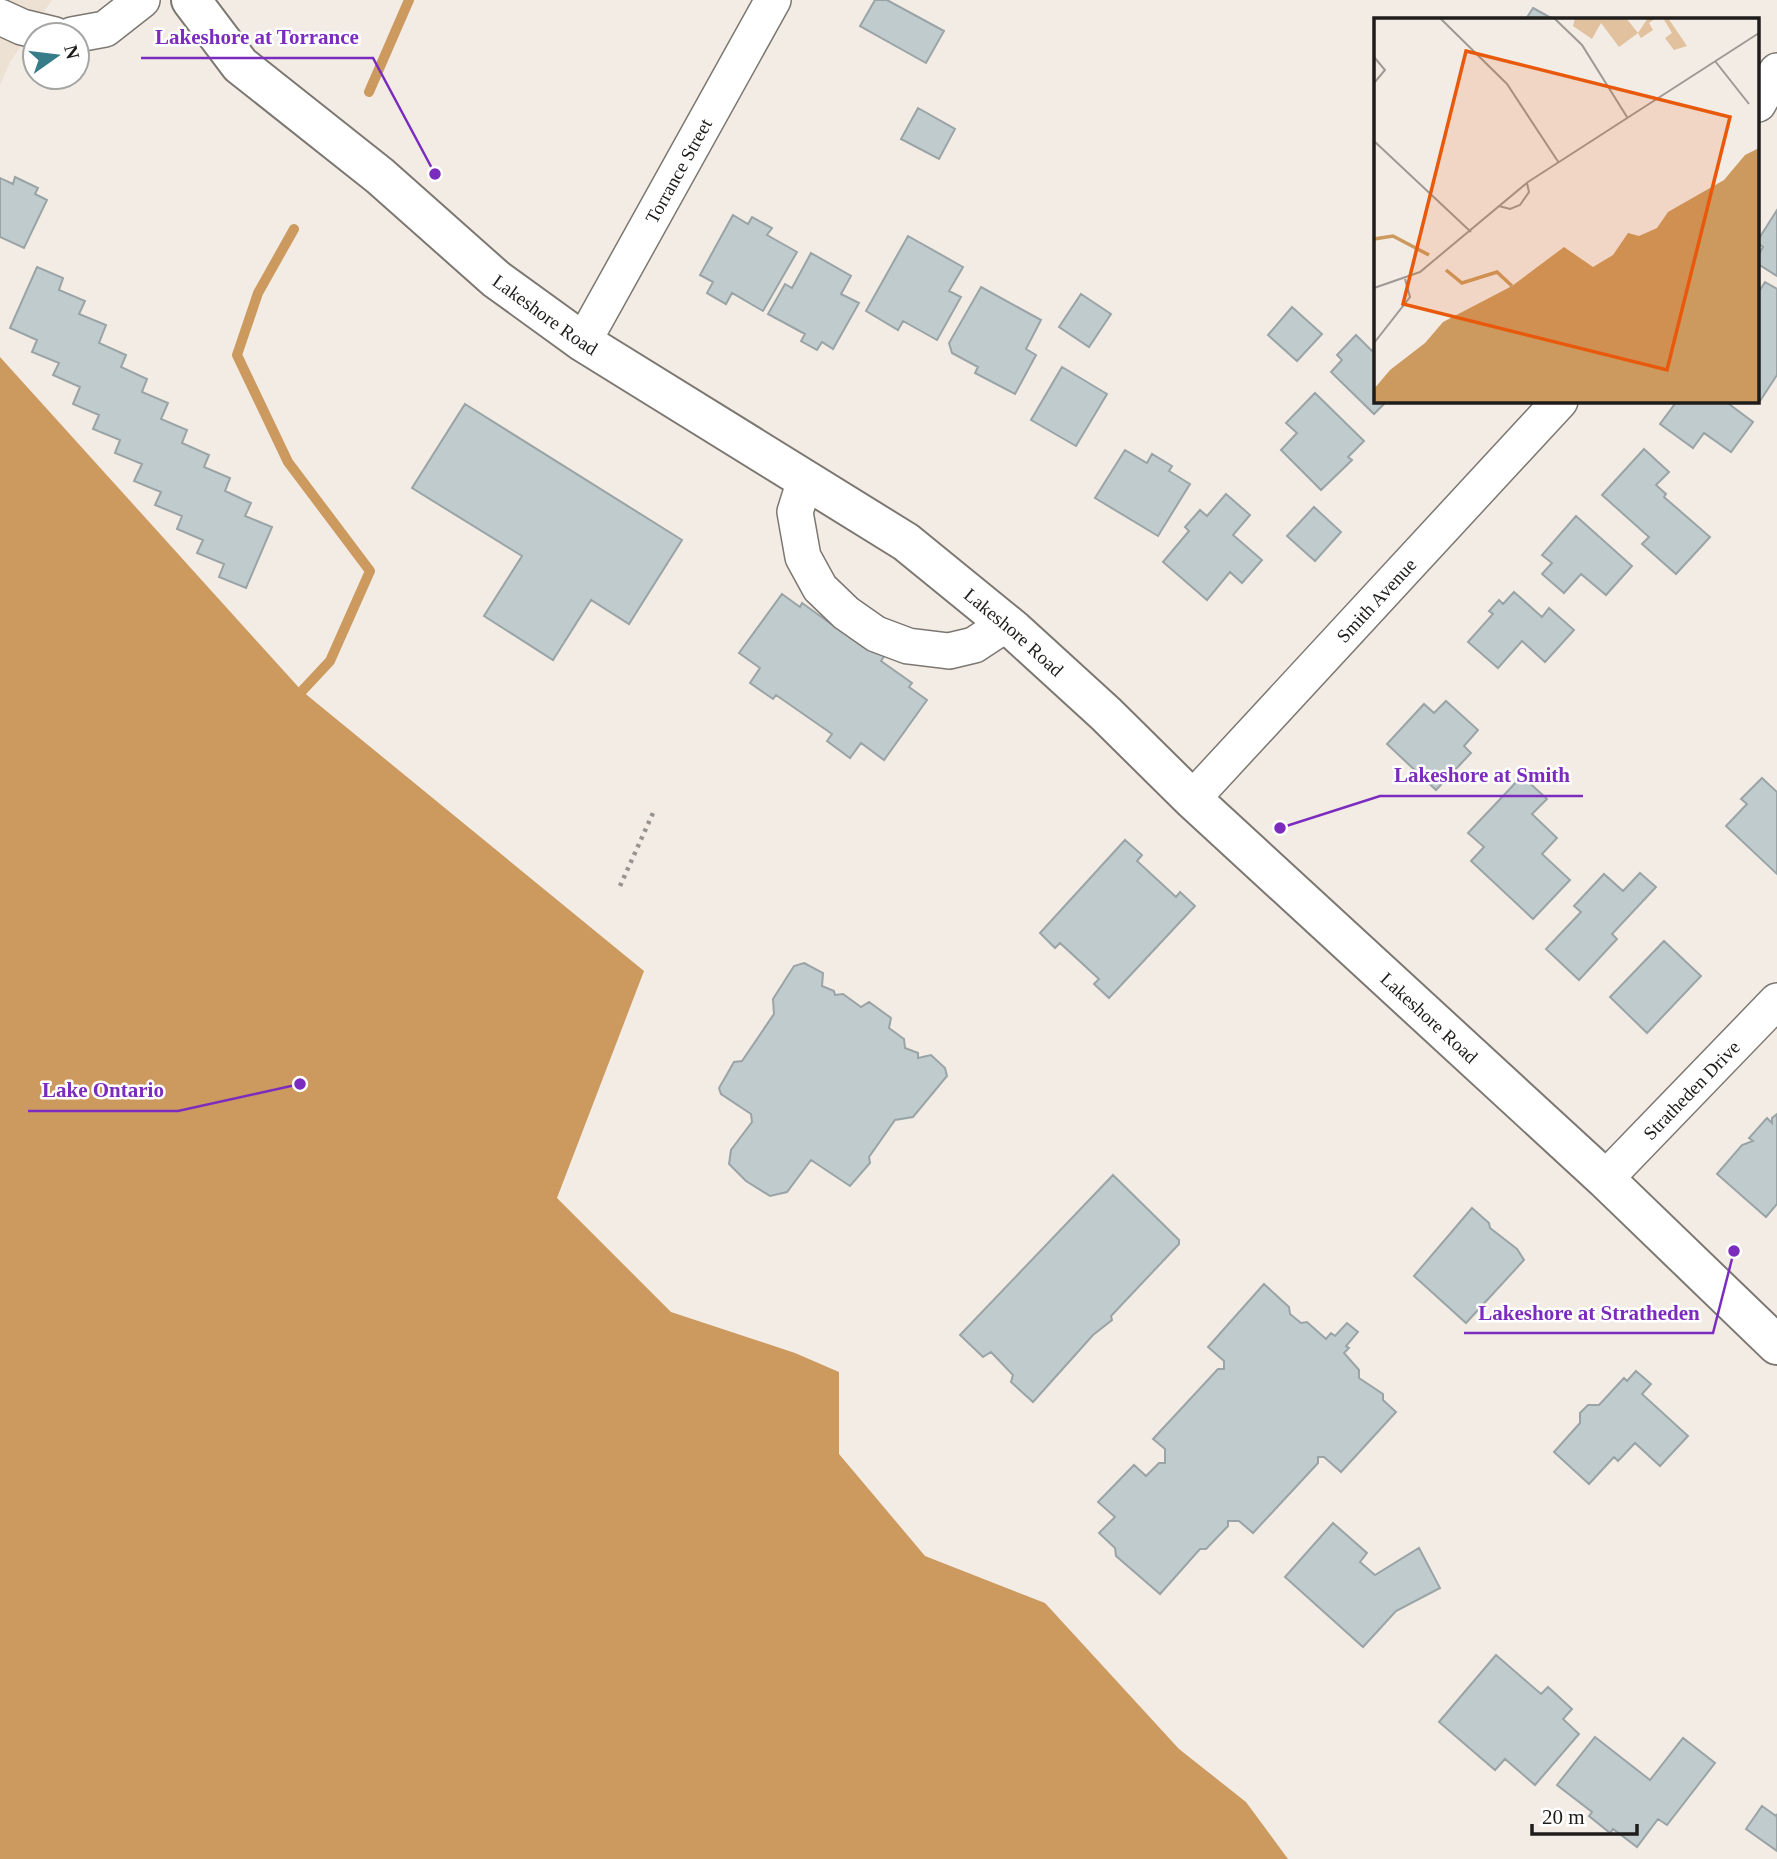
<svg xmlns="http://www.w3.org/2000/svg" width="1777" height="1859" viewBox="0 0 1777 1859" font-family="Georgia,serif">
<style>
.built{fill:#ede1d4}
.water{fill:#cc9a5f}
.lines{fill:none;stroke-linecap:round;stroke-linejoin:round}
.stream{stroke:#cc9a5f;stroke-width:10}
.building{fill:#c0cbcd;stroke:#9aa4a6;stroke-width:2}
.minor-casing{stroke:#7c7771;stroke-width:38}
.primary-casing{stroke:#7c7771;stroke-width:42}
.path{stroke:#97938e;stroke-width:4.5;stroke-dasharray:3.5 5;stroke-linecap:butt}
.minor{stroke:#fff;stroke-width:35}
.primary{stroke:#fff;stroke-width:38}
.labels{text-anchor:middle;stroke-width:5;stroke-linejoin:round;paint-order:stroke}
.street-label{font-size:19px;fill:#1f1d1b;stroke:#fff}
.inset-river{fill:none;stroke:#cc9a5f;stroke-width:3.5}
.inset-road{fill:none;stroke:#9e9994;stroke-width:2}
.view{fill:#e8590c;fill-opacity:0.15;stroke:#e8590c;stroke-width:3.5}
.inset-edge{fill:none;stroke:#1f1d1b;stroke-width:3.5}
.leader{fill:none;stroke:#7b2cbf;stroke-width:2.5}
.callout-dot{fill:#7b2cbf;stroke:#fff;stroke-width:2.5}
.callout-label{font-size:21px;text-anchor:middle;font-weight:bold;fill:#7b2cbf;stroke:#fff;stroke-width:5;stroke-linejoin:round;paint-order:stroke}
</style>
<rect width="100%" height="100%" fill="#f2ece5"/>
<path class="built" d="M 0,0 L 52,0 L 10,62 L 0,85 Z"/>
<path class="water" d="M 0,357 L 302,691 L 644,971 L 557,1198 L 671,1312 L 795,1353 L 839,1372 L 839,1454 L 925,1556 L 1045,1603 L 1179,1749 L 1246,1802 L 1288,1859 L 0,1859 Z"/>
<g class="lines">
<path class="stream" d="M 369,92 L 409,0
M 294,229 L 258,293 L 237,355 L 288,462 L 370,571 L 330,661 L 302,691"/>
</g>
<path class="building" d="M 875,0 L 887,0 L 944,31 L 926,63 L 860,26 Z
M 1533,8 L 1553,19 L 1526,19 Z
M 918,108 L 955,129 L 939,159 L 901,139 Z
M 15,177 L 38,188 L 35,194 L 47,200 L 24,248 L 0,237 L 0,178 L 13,184 Z
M 1777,210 L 1777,276 L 1758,264 L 1758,256 L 1763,247 L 1758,243 L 1758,240 Z
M 733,215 L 748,224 L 752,217 L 772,228 L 767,235 L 797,252 L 763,311 L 732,293 L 726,304 L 707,293 L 713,282 L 700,275 Z
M 908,236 L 963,267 L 949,291 L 961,297 L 937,340 L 903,321 L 898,330 L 866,311 Z
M 811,253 L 851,276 L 841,294 L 859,303 L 833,349 L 822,342 L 817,350 L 801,341 L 805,334 L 768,314 L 785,284 L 792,288 Z
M 37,267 L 63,278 L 59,290 L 85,301 L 79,314 L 106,325 L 99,343 L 126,355 L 121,367 L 147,379 L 142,392 L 168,403 L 161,419 L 187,430 L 182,443 L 209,455 L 204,467 L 230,478 L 225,491 L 251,503 L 245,516 L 272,527 L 246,588 L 219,577 L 224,564 L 197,553 L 203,540 L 177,529 L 182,516 L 155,505 L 161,492 L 134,481 L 142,464 L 115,453 L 120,440 L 93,429 L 99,415 L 73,404 L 80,387 L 53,375 L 59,363 L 32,352 L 37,340 L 10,328 Z
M 1765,282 L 1777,289 L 1777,375 L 1760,401 L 1758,399 L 1758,293 Z
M 981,287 L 1041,320 L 1026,349 L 1036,355 L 1015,394 L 975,373 L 978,367 L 952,353 L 949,343 Z
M 1081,294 L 1111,314 L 1089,347 L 1059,327 Z
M 1292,307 L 1322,334 L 1297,361 L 1268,335 Z
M 1356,335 L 1372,351 L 1376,346 L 1376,401 L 1387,401 L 1374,414 L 1331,372 L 1342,360 L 1337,355 Z
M 1062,367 L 1107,394 L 1076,446 L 1031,420 Z
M 1315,393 L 1364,441 L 1348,457 L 1352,460 L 1321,490 L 1281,450 L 1297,433 L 1286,423 Z
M 1677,401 L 1725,401 L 1753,422 L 1731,452 L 1704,433 L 1693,448 L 1660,424 Z
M 465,404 L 682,540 L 629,624 L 591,600 L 553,660 L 484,616 L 522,556 L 412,488 Z
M 1644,449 L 1669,472 L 1656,485 L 1666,494 L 1664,497 L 1710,537 L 1676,574 L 1642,544 L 1649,537 L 1602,495 Z
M 1125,450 L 1147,463 L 1152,454 L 1172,466 L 1169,471 L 1190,484 L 1158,536 L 1095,498 Z
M 1226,494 L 1250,515 L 1233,535 L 1262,560 L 1242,583 L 1230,572 L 1207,600 L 1163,562 L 1189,531 L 1185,527 L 1200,510 L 1207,516 Z
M 1314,507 L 1341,532 L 1315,561 L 1287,536 Z
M 1576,516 L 1632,566 L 1606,595 L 1581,574 L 1564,593 L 1542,574 L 1552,563 L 1542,555 Z
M 1514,592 L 1542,617 L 1549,608 L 1574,630 L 1545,662 L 1522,641 L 1498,668 L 1468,642 L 1493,614 L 1489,611 L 1499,600 L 1503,604 Z
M 782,594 L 800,607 L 802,603 L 834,626 L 885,655 L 881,661 L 912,683 L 909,687 L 927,700 L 884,760 L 861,743 L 850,758 L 827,741 L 832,734 L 776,695 L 773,699 L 750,683 L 760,668 L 739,653 Z
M 1446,701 L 1478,730 L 1464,746 L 1471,753 L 1436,790 L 1387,744 L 1424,704 L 1434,713 Z
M 1522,776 L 1547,799 L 1532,814 L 1557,838 L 1542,854 L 1570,880 L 1533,919 L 1471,861 L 1484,847 L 1468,833 Z
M 1762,778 L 1777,792 L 1777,874 L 1726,826 L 1747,804 L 1741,799 Z
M 1125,840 L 1142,855 L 1137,861 L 1176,897 L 1180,892 L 1195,906 L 1109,998 L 1094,984 L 1099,979 L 1060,943 L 1055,948 L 1040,933 Z
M 1640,873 L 1656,887 L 1612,934 L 1617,939 L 1579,980 L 1546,949 L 1581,912 L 1574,906 L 1604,874 L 1623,891 Z
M 1664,941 L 1701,976 L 1647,1033 L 1610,997 Z
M 804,963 L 823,973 L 822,986 L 834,991 L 835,995 L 843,994 L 861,1007 L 869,1002 L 891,1018 L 889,1028 L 904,1039 L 905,1048 L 918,1053 L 918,1058 L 931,1055 L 945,1068 L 947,1076 L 913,1117 L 895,1120 L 869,1157 L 870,1163 L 850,1186 L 811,1160 L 787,1192 L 770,1196 L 746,1181 L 729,1164 L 731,1150 L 752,1122 L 751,1114 L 721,1094 L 719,1088 L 734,1062 L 742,1061 L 774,1014 L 773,999 L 794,966 Z
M 1777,1114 L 1777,1204 L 1766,1217 L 1717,1174 L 1742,1145 L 1753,1141 L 1749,1138 L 1767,1118 L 1772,1123 L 1772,1118 Z
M 1113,1175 L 1179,1240 L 1179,1244 L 1111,1316 L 1112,1320 L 1093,1335 L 1033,1402 L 1011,1382 L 1013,1375 L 991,1352 L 983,1357 L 960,1335 Z
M 1472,1208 L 1489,1223 L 1490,1228 L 1517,1249 L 1524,1260 L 1466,1323 L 1414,1276 Z
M 1264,1284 L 1289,1307 L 1290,1314 L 1301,1323 L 1307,1322 L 1326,1339 L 1331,1333 L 1335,1336 L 1347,1323 L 1358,1332 L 1346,1346 L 1349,1348 L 1344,1353 L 1359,1370 L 1359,1378 L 1383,1394 L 1383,1400 L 1396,1412 L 1341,1472 L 1324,1457 L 1318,1457 L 1318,1463 L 1253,1533 L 1239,1521 L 1228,1521 L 1228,1526 L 1206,1549 L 1200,1549 L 1160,1594 L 1116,1556 L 1115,1548 L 1099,1533 L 1115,1517 L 1098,1502 L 1134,1465 L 1146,1476 L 1159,1463 L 1165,1463 L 1165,1449 L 1153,1439 L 1218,1369 L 1224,1369 L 1224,1361 L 1208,1347 Z
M 1636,1371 L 1651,1384 L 1642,1394 L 1688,1436 L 1660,1466 L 1635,1443 L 1618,1461 L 1614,1457 L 1589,1484 L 1554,1452 L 1580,1423 L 1580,1413 L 1588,1405 L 1599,1405 L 1624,1378 L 1627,1381 Z
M 1333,1523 L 1367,1553 L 1360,1562 L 1375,1575 L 1419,1548 L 1440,1588 L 1396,1611 L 1363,1647 L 1285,1577 Z
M 1496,1655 L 1541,1694 L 1548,1687 L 1572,1709 L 1563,1719 L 1579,1734 L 1535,1785 L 1505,1759 L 1495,1770 L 1439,1722 Z
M 1595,1737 L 1650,1780 L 1683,1738 L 1715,1763 L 1667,1825 L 1658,1819 L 1637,1847 L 1613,1829 L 1610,1833 L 1589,1816 L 1592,1812 L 1557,1785 Z
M 1762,1806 L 1776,1816 L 1777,1814 L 1777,1851 L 1746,1829 Z"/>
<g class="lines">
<g class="minor-casing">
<g id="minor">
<path d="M 0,17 L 22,27 L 55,35"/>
<path d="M 72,35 L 105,29 L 142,0"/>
<path d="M 1758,104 L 1777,71"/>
<path id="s1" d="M 583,342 L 773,0"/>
<path d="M 805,480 L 795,512 L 803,557 L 820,588 L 846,613 L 876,634 L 908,646 L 949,651 L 974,645 L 1006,624"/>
<path id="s2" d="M 1192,799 L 1560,401"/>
<path id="s3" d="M 1605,1179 L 1777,1001"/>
</g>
</g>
<g class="primary-casing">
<g id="primary">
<path id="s4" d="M 191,0 L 240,65 L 380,176 L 496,279 L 583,342 L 906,542 L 1014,630 L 1106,714 L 1192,799 L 1605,1179 L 1777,1345"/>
</g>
</g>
<path class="path" d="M 620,886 L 653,813"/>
<use href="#minor" class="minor"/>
<use href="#primary" class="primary"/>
</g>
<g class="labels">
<g class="street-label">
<text dy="7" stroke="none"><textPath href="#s1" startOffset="196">Torrance Street</textPath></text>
<text dy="7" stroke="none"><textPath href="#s4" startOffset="476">Lakeshore Road</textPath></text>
<text dy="7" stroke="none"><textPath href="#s2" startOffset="271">Smith Avenue</textPath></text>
<text dy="7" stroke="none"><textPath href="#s4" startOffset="1043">Lakeshore Road</textPath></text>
<text dy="7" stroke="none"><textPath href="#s4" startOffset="1610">Lakeshore Road</textPath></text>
<text dy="7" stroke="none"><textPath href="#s3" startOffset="124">Stratheden Drive</textPath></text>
</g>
</g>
<g transform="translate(1374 18)">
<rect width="385" height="385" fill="#f2ece5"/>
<path d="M 201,0 L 252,0 L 264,15 L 274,0 L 282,0 L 275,5 L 279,12 L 267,20 L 264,15 L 245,29 L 227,5 L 218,21 L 199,8 ZM 289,0 L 294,0 L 313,28 L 300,32 L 291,20 L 298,15 Z" fill="#e1c19e"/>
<path d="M 385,130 L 385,385 L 0,385 L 0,371 L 16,352 L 51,325 L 69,304 L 138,268 L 190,229 L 219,249 L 239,237 L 254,215 L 265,218 L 283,210 L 294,194 L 350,162 L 371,137 Z" fill="#cc9a5f"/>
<path class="inset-river" d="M 0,221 L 19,218 L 55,237M 72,252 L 88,265 L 123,254 L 138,268"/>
<path class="inset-road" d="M 66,0 L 133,66 L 185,145M 180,0 L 208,27 L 253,99M 0,39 L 11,52 L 0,65M 341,43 L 375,86M 0,123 L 97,214M 125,188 L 136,191 L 146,187 L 155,174 L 153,165M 0,270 L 46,254 L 154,164 L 385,15M 0,325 L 36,279 L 31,261"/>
<path class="view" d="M 92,33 L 356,99 L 293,352 L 29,286 Z"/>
<rect width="385" height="385" class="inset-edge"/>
</g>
<path class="leader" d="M435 174L373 58H141M1280 828L1380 796H1583M300 1084L178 1111H28M1734 1251L1713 1333H1464"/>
<g class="callout-dot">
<circle cx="435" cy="174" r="7"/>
<circle cx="1280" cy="828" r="7"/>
<circle cx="300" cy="1084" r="7"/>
<circle cx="1734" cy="1251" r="7"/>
</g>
<g class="callout-label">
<text x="257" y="44">Lakeshore at Torrance</text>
<text x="1482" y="782">Lakeshore at Smith</text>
<text x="103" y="1097">Lake Ontario</text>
<text x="1589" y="1320">Lakeshore at Stratheden</text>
</g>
<g transform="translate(56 56) rotate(76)"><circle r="33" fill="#ffffff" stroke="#a5a5a4" stroke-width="2"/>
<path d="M0-5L12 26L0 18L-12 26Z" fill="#377d89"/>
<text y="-10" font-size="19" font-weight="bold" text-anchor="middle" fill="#1f1d1b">N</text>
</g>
<path d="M1532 1824v10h105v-10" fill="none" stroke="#1f1d1b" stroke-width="3.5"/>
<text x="1542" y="1824" font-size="21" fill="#1f1d1b" stroke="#ffffff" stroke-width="5" paint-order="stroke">20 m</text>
</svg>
